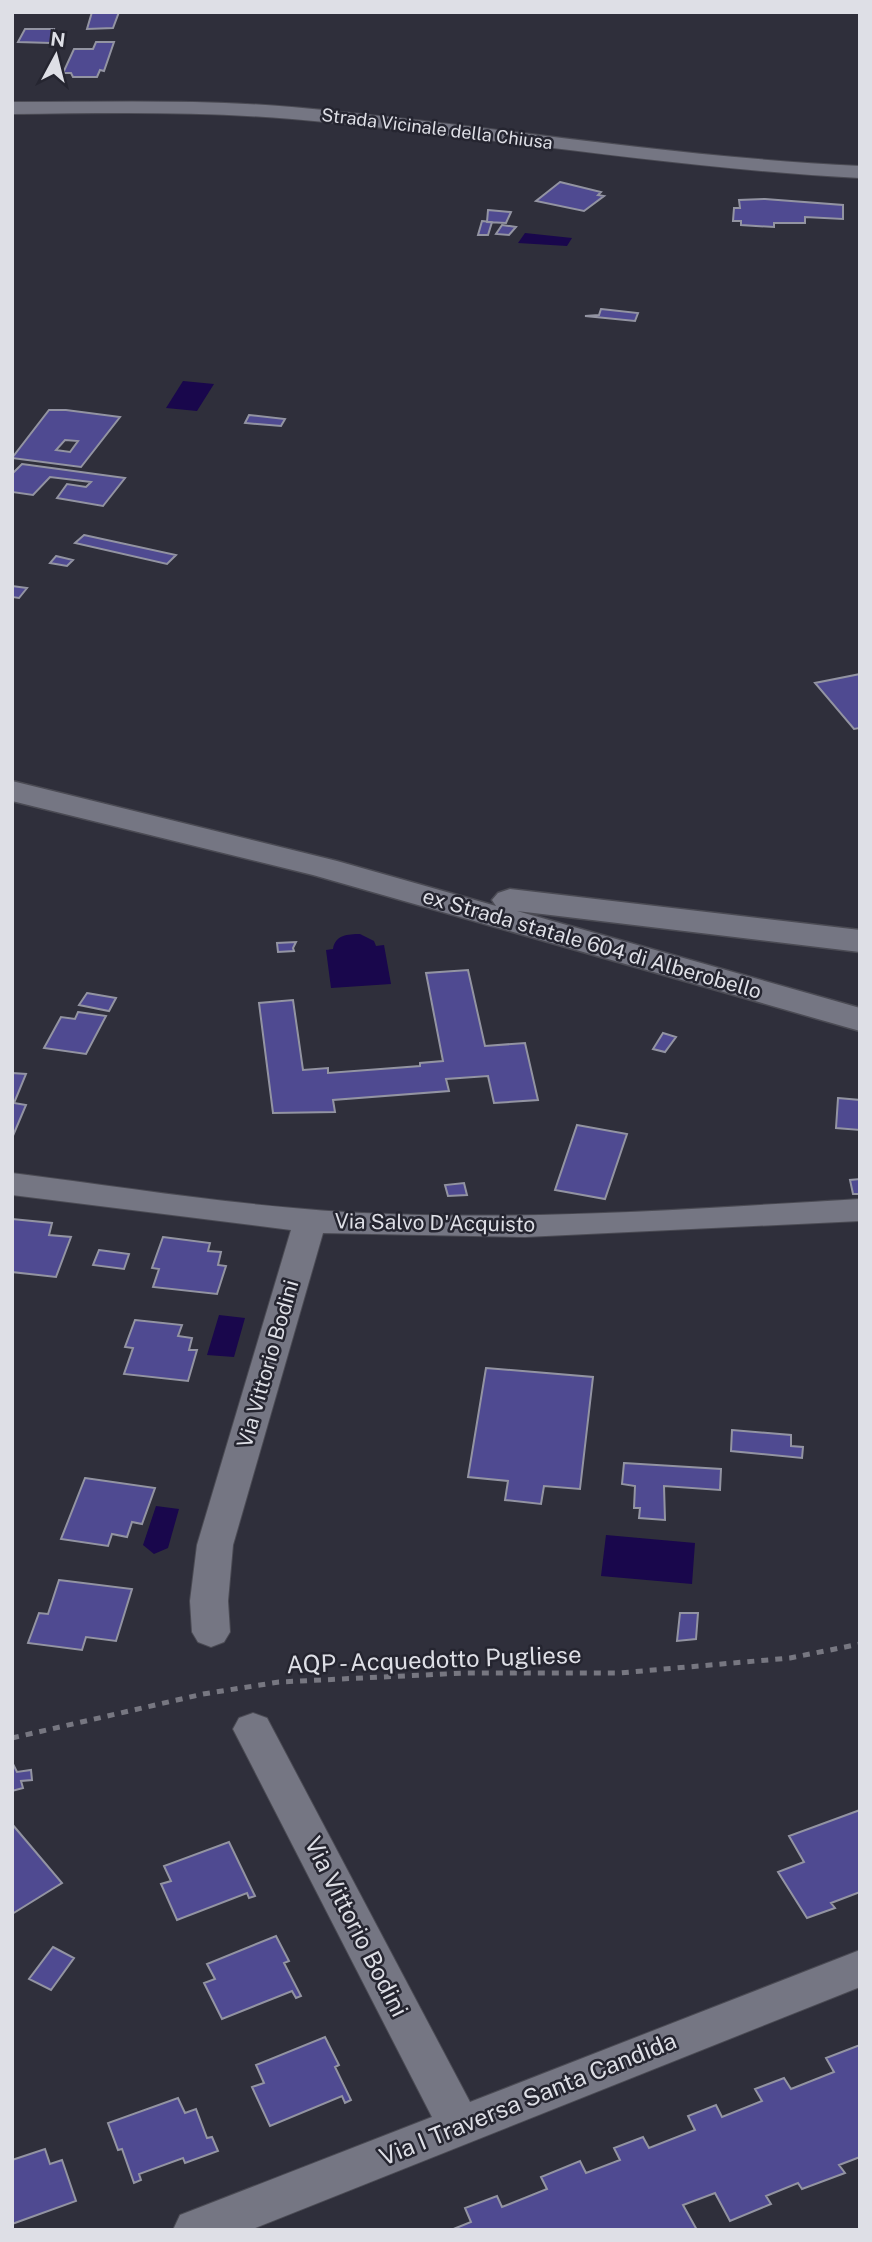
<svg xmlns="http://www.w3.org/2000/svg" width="872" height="2242" viewBox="0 0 872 2242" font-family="'Public Sans',sans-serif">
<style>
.water{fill:#19074c}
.building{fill:#4f4a91;stroke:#9394a2;stroke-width:2;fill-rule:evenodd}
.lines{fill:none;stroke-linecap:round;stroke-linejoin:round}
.minor-casing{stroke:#4b4b54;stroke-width:2}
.secondary-casing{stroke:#4b4b54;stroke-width:3}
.path{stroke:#777781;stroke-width:5;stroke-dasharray:7 7;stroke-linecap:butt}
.minor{fill:#757683;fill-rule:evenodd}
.secondary{fill:#757683;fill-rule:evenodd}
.labels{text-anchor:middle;stroke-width:5;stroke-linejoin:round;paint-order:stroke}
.far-street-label{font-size:18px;fill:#dedfe6;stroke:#252530}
.street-label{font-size:21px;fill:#dedfe6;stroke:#252530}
.near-street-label{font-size:24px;fill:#dedfe6;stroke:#252530}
</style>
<rect width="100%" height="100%" fill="#2f2f3b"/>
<path class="water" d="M 525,233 L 572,238 L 567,246 L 518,243 Z
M 183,381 L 214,384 L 197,411 L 166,408 Z
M 360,934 L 374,941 L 376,946 L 384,945 L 391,984 L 331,988 L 326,950 L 333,949 C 335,935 348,934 360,934 Z
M 219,1315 L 245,1318 L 234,1357 L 207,1355 Z
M 156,1506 L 179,1509 L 168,1548 L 154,1554 L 143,1545 Z
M 606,1535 L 695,1543 L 692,1584 L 601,1576 Z"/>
<path class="building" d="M 92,12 L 119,12 L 113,28 L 87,29 Z
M 25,29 L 54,29 L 51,43 L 18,42 Z
M 96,42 L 114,42 L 104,71 L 100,70 L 97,77 L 73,77 L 71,73 L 63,73 L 74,49 L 93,49 Z
M 560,182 L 601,192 L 598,195 L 604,196 L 584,211 L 536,201 Z
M 765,199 L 843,205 L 843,219 L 805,217 L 805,223 L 774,223 L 774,227 L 741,225 L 741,221 L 733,221 L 734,208 L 740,208 L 739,200 Z
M 488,210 L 511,212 L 506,223 L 487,222 Z
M 482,221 L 492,222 L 488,235 L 478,235 Z
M 502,225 L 516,227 L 509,235 L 496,234 Z
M 601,309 L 638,313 L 635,321 L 585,316 L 599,315 Z
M 49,410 L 66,410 L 120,417 L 81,467 L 12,458 ZM 65,440 L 78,441 L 70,452 L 56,450 Z
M 249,415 L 285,419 L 281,426 L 245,423 Z
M 22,464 L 125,478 L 103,506 L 57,498 L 67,484 L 86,487 L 91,482 L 50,477 L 33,495 L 12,492 L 12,474 Z
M 84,535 L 176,555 L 167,564 L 75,543 Z
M 56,556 L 73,560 L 67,566 L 50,563 Z
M 12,586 L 27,588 L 19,598 L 12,597 Z
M 860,674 L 860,728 L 854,729 L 815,683 Z
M 296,942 L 293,948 L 294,951 L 278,952 L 277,943 Z
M 468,970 L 485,1046 L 525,1043 L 538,1100 L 494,1103 L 488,1076 L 446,1079 L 449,1091 L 333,1100 L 335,1112 L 273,1113 L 259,1003 L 293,1000 L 303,1070 L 328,1068 L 328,1073 L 420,1066 L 420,1063 L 443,1061 L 426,973 Z
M 87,993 L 116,998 L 109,1011 L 79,1005 Z
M 78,1012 L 106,1016 L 86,1054 L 44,1048 L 61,1017 L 75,1019 Z
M 663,1033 L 676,1037 L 665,1052 L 653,1049 Z
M 12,1073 L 26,1074 L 14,1103 L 26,1105 L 12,1138 Z
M 838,1098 L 860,1100 L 860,1130 L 836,1128 Z
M 577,1125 L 627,1134 L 605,1199 L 555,1190 Z
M 860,1179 L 860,1194 L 853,1194 L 850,1180 Z
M 464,1183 L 467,1195 L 448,1196 L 445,1185 Z
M 12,1219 L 52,1223 L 49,1235 L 71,1237 L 56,1277 L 12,1272 Z
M 163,1237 L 210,1243 L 208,1251 L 221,1252 L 218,1265 L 226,1266 L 217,1294 L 153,1287 L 159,1269 L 152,1268 Z
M 99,1250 L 129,1254 L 124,1269 L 93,1265 Z
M 135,1320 L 182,1325 L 178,1336 L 192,1338 L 189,1350 L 197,1350 L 188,1381 L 124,1374 L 133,1348 L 125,1347 Z
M 486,1368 L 593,1377 L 580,1489 L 544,1486 L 541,1504 L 505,1500 L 508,1481 L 468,1477 Z
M 732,1430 L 791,1435 L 791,1446 L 803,1447 L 802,1458 L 731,1451 Z
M 624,1463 L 721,1469 L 720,1490 L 664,1486 L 665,1520 L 639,1518 L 640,1508 L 634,1508 L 635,1486 L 622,1484 Z
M 85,1478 L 155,1488 L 142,1524 L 132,1522 L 127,1537 L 112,1534 L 108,1546 L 61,1539 Z
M 59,1580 L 132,1589 L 116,1641 L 86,1637 L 82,1650 L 28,1643 L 39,1613 L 48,1614 Z
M 680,1613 L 698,1613 L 696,1639 L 677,1641 Z
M 12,1762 L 17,1772 L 31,1770 L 32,1780 L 21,1781 L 23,1788 L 12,1791 Z
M 860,1810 L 860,1892 L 831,1903 L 835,1908 L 807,1918 L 778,1872 L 804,1862 L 789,1836 Z
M 12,1824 L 62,1883 L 12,1914 Z
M 229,1842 L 255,1896 L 249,1898 L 247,1893 L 177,1920 L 161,1884 L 171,1881 L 164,1866 Z
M 276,1936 L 289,1961 L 284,1963 L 301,1996 L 296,1998 L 292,1991 L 222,2019 L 204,1983 L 215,1979 L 207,1964 Z
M 53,1947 L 74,1958 L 51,1990 L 29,1979 Z
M 325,2037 L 339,2065 L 335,2067 L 351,2100 L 345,2103 L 342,2096 L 270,2126 L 252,2087 L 264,2083 L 256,2065 Z
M 860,2045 L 860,2157 L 839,2165 L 845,2173 L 802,2189 L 798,2183 L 766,2196 L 771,2204 L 730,2221 L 715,2193 L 683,2205 L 697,2230 L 451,2230 L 471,2222 L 465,2208 L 497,2196 L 502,2207 L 547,2189 L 541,2177 L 580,2161 L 586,2173 L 620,2160 L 614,2148 L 643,2137 L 649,2148 L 695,2130 L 688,2116 L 716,2105 L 722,2117 L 762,2101 L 755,2089 L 784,2078 L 791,2089 L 834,2072 L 826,2058 Z
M 178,2098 L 185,2113 L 196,2109 L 207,2138 L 212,2137 L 218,2151 L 185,2163 L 183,2158 L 139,2174 L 141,2180 L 134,2183 L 122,2149 L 118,2150 L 108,2123 Z
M 45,2149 L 50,2164 L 62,2160 L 76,2201 L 12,2224 L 12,2160 Z"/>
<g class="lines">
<g class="minor-casing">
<path id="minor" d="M 12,102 C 106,102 199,99 292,107 C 482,124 669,157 860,166 L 860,178 C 669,168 482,135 292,119 C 199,111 106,113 12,114 Z
M 12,1173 C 138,1189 263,1210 390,1214 C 547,1220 704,1208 860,1199 L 860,1221 L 525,1237 L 323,1233 L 233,1545 L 228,1601 L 230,1632 L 224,1642 L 211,1647 L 198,1642 L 192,1632 L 190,1601 L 197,1545 L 291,1230 L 12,1195 Z
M 253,1713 L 267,1718 L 470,2102 L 860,1950 L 860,1987 L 250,2230 L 173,2230 L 180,2215 L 432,2117 L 233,1729 L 239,1718 Z"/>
</g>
<g class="secondary-casing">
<path id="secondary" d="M 12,781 L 337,861 L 496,906 L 492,900 L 498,893 L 510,889 L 860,930 L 860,952 L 517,911 L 860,1008 L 860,1031 L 313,875 L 12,801 Z"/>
</g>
<path class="path" d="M 12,1738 L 203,1694 L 279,1682 L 465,1673 L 619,1673 L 790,1658 L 860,1644"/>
<use href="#minor" class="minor"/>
<use href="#secondary" class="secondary"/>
</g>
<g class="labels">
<g class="far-street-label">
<text transform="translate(437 129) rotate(7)" y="6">Strada Vicinale della Chiusa</text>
</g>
<g class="street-label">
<text transform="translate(592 944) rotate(16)" y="7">ex Strada statale 604 di Alberobello</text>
<text transform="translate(435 1223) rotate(1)" y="7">Via Salvo D'Acquisto</text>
<text transform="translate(268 1364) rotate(-74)" y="7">Via Vittorio Bodini</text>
</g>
<g class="near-street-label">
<text transform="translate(434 1660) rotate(-2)" y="8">AQP - Acquedotto Pugliese</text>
<text transform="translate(356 1927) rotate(63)" y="8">Via Vittorio Bodini</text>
<text transform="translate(528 2099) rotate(-22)" y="8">Via I Traversa Santa Candida</text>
</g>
</g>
<rect width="872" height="2242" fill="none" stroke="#dedfe6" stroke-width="28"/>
<g transform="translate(56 56) rotate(7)" stroke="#252530" stroke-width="5" paint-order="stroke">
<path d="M0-5L12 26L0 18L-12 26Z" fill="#dedfe6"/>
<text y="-10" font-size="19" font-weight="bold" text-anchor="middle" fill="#dedfe6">N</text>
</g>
</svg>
